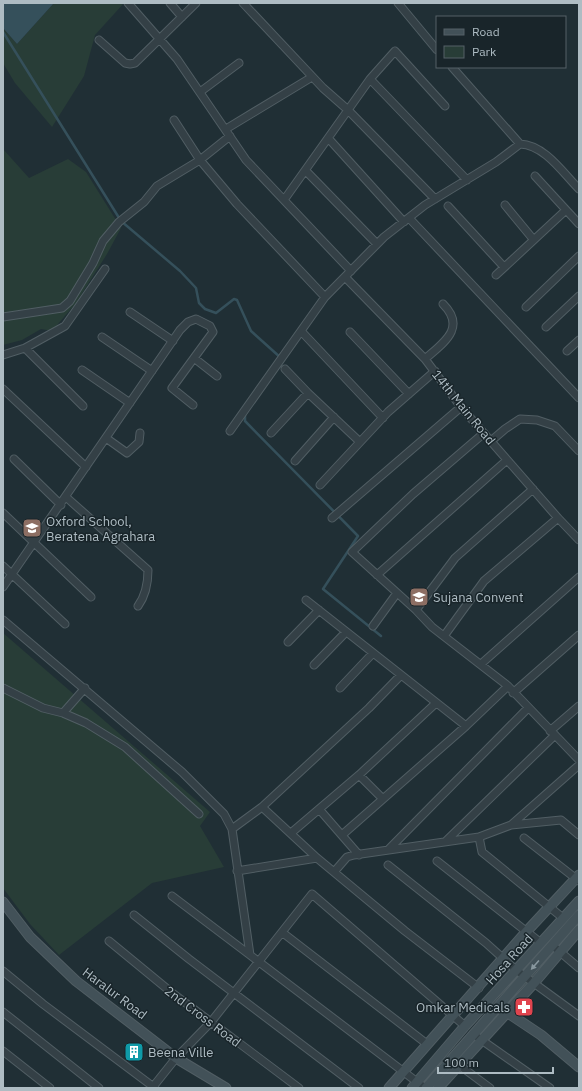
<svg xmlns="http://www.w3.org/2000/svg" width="582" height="1091" viewBox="0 0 582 1091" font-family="'IBM Plex Sans',sans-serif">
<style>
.green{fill:#283d37}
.water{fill:#35505b}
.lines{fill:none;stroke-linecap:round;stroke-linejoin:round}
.stream{stroke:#35505b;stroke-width:2.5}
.street-casing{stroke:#515e64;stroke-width:9}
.secondary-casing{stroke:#515e64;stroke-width:11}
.street{stroke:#344046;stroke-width:7}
.secondary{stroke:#425158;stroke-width:9}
.oneway{fill:#88979e}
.labels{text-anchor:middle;stroke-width:3;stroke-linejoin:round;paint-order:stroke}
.street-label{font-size:13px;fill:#aebcc3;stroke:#19252a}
.poi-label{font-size:13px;fill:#aebcc3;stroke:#19252a;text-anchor:start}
</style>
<rect width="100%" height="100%" fill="#202f35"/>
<path class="green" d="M 54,3 L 124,3 L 95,35 L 84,76 L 52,127 L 15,83 L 3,63 L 3,28 L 17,44 Z
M 3,149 L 29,178 L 68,159 L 86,172 L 121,228 L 107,254 L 76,303 L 52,331 L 41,329 L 22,340 L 3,345 Z
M 3,633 L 210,812 L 200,826 L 224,867 L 152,883 L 59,955 L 30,924 L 3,888 Z"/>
<path class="water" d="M 3,3 L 54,3 L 17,44 L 3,28 Z"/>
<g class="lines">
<path class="stream" d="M 3,32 L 121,221 L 180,271 L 196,288 L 199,303 L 205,309 L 216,313 L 234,299 L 237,300 L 251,331 L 281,358
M 245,413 L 245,421 L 358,536 L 323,589 L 381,636"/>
<g class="street-casing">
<path id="street" d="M 128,3 L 177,59 L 246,160 L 351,271
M 170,3 L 182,17
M 243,3 L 323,88 L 348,110 L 435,199
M 398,3 L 437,50
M 99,40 L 125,63 L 130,64 L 135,63 L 196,3
M 452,67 L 520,144
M 370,79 L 467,180
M 200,92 L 239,63
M 174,120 L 200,160 L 237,204 L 325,297
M 226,129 L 312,77
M 329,139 L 404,222
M 306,171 L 377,244
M 535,176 L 579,224
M 284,200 L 370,79 L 395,51 L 445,106
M 505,205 L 533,239
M 448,206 L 504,267
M 409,218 L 579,398
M 496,275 L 566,210
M 345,277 L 425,359 L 461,407 L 558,518 L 579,540
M 526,307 L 579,256
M 130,312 L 173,341
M 3,317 L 62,308 L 70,301 L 93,263 L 103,241 L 119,222 L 144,202 L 157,186 L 200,160 L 230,136
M 546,327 L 579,296
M 301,331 L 383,418
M 350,332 L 409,394
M 102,337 L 152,371
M 25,348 L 65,326 L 105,269
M 567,351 L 579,340
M 3,355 L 25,348 L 83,406
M 194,358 L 217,376
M 425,359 C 443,343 467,328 443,304
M 285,369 L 308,393 L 360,442
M 82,370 L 130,403
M 3,389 L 86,467
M 230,431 L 325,297 L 384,237 L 425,205 L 496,162 L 520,144 C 545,145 563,173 579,189
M 271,433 L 308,393
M 484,433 L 413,494 L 352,552 L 416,610 L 432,627 L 508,686 L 579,760
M 106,438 L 127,453 L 139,442 L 140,433
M 491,441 L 505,429 L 520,419 L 537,420 L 555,426 L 579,451
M 14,459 L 61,505
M 295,461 L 334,417
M 320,485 L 388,412 L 435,371
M 66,497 L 148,570 C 148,583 146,595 138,606
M 3,513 L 91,597
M 332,518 L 461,407
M 3,566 L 65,624
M 377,575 L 507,460
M 3,587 L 180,330 L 188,322 L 196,319 L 210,326 L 213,332 L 172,388 L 193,405
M 306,600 L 466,726
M 416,610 L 455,558 L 533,489
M 3,620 L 182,772 L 224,814 L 232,829 L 250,955 L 425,1088
M 373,626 L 397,593
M 444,636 L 484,581 L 558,518
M 288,642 L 319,610
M 481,664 L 579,577
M 314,665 L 346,632
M 3,688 L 43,708 L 63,713 L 86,723 L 125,747 L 199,814
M 340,688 L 373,653
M 513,693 L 579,635
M 63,713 L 85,688
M 550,731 L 579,706
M 359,775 L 383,799
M 262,807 L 317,858 L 405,931 L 479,988
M 319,809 L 359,855
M 511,825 L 579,765
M 232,829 L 262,807 L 369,708 L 401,675
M 291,833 L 359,775 L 436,703
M 342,835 L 466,726 L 508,686
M 479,837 L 482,852 L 563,918
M 524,838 L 579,881
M 446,841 L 555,735
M 389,849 L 528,708
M 437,861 L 541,943
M 388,865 L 486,943 L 516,970 L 579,1016
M 237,871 L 317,858
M 334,872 L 347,857 L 354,855 L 479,837 L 511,825 L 561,820 L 579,835
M 172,896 L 250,955
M 134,915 L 189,959 L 359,1088
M 283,933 L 427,1044
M 109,941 L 171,992 L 299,1088
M 552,945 L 579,968
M 3,971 L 43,1004 L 155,1088
M 3,1012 L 99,1088
M 473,1034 L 550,1088
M 3,1051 L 50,1088
M 455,1062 L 490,1088
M 152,1088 L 176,1058 L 211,1022 L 312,894 L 465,1026"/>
</g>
<g class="secondary-casing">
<path id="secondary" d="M 3,902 L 30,937 L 76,981 L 176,1058 L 226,1088
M 502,1009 L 541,1035 L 579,1067
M 389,1088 L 527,931 L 579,875
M 412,1088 L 465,1026 L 579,901
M 426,1088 L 579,915
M 438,1088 L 534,983 L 579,930"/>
</g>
<use href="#street" class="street"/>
<use href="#secondary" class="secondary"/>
</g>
<defs><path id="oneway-solid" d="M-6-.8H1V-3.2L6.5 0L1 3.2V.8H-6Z"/></defs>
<use class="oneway" href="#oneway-solid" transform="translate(535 965) rotate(131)"/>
<defs>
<g id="school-square" transform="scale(1)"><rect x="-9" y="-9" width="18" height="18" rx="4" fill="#8d6e63" stroke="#19252a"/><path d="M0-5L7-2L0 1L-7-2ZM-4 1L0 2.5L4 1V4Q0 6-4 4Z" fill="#fff"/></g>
<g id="pharmacy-square" transform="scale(1)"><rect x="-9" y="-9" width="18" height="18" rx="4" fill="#e0444e" stroke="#19252a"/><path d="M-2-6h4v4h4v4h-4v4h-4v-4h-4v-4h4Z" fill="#fff"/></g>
<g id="building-square" transform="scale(1)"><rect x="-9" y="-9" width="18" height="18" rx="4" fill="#0f9aa8" stroke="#19252a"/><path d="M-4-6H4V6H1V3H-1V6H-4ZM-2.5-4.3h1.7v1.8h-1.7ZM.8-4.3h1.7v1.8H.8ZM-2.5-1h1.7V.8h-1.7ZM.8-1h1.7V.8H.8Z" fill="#fff"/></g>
</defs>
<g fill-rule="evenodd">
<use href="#school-square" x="32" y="528"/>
<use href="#school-square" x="419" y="597"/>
<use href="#pharmacy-square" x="524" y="1007"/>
<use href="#building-square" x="134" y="1052"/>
</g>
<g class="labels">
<g class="street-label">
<text transform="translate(464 407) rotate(51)" y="5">14th Main Road</text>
<text transform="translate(509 959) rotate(-48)" y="5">Hosa Road</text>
<text transform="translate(115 993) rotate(37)" y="5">Haralur Road</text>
<text transform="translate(203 1016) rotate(37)" y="5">2nd Cross Road</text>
</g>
<g class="poi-label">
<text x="46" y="526">Oxford School,<tspan x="46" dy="15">Beratena Agrahara</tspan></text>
<text x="433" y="602">Sujana Convent</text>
<text x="510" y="1012" text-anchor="end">Omkar Medicals</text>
<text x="148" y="1057">Beena Ville</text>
</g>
</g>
<rect width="582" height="1091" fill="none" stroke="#aebcc3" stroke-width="8"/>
<rect x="436" y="16" width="130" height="52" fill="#19252a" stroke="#556167"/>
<rect x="444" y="29" width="20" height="6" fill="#425158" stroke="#556167"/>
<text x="472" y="36" font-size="12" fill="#aebcc3">Road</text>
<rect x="444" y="46" width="20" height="12" fill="#283d37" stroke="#556167"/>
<text x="472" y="56" font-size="12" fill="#aebcc3">Park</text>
<path d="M438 1067v6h115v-6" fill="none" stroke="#aebcc3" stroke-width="2"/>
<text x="444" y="1067" font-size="12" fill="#aebcc3" stroke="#19252a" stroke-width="3" paint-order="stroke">100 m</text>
</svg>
